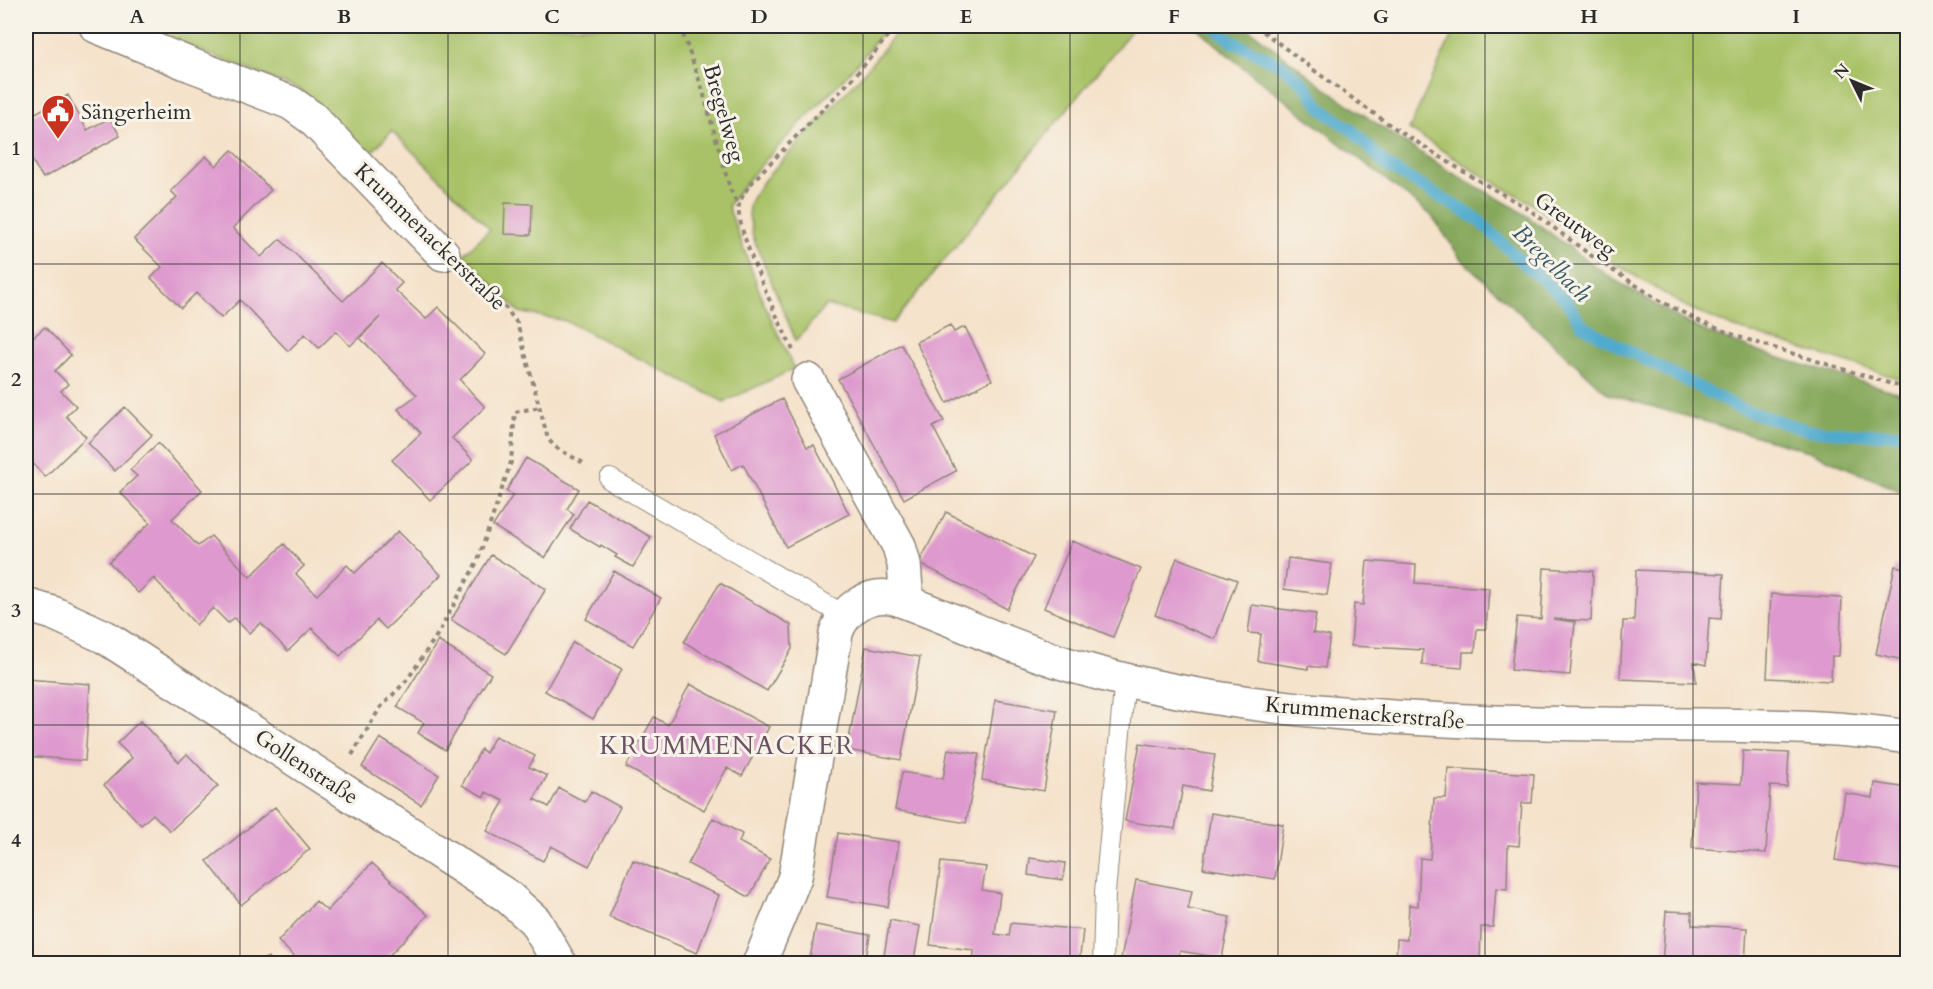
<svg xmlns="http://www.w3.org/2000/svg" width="1933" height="989" viewBox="0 0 1933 989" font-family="Cardo,serif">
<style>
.green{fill:#a9c267;stroke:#6a7649;stroke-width:1.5}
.forest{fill:#86a85c;stroke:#586a44;stroke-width:1.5}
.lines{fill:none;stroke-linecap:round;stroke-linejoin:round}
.stream{stroke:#50aacd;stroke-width:12}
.building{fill:#de99ce}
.lane-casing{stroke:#90867a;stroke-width:22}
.street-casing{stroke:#90867a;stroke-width:36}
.path{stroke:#90867a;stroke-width:4;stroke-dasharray:4.5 4.5;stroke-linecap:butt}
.lane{stroke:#fff;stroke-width:20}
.street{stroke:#fff;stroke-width:33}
.grid{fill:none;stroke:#2b2b2b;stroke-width:1.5;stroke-opacity:0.55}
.labels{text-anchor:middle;stroke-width:6;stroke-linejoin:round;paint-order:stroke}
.poi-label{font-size:22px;fill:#2b2b2b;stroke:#f7f3e8;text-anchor:start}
.street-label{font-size:22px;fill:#2b2b2b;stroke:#f7f3e8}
.water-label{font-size:24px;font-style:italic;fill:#385764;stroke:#f7f3e8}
.quarter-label{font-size:26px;letter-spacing:1.5px;fill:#6a5264;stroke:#f7f3e8}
.neatline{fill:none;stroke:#2b2b2b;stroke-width:2}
.grid-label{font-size:20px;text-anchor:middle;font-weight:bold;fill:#2b2b2b}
</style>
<rect width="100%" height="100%" fill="#f7f3e8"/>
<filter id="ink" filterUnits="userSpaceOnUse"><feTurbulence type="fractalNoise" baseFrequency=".0167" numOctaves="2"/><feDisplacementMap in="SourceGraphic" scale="12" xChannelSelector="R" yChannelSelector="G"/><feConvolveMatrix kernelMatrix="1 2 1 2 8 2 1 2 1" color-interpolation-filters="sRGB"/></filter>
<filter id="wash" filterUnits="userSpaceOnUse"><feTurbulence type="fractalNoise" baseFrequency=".008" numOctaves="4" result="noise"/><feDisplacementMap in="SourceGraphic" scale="24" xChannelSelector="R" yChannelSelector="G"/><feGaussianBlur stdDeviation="1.35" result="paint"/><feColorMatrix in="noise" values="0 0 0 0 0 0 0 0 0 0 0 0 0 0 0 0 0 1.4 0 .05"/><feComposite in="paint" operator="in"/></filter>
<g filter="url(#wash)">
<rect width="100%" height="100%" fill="#f5e2ca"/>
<path class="green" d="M 136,26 L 887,26 C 840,91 775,141 728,206 L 763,301 L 794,369 L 724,402 L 566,321 L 519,312 L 464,254 L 490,229 L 392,131 L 368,156 L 301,90 Z
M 902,26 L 1135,26 L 893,323 L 826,305 L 796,341 L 753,237 L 749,215 L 749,205 L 754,195 L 765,179 L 862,75 Z
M 1456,26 L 1907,26 L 1907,381 L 1732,327 L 1685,306 L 1609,260 L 1536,206 L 1470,168 L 1409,129 Z"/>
<path class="forest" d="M 1195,26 L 1245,26 L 1331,92 L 1402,141 L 1449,171 L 1517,209 L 1613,279 L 1680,319 L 1706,332 L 1763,353 L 1907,395 L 1907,494 L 1809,451 L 1608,394 L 1461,259 L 1432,216 L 1234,60 Z"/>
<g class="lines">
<path class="stream" d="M 1213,26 L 1231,41 L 1281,65 L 1304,84 L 1322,109 L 1353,131 L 1386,165 L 1477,219 L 1524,264 L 1565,299 L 1582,325 L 1615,344 L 1741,409 L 1807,430 L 1862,434 L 1908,434"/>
</g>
<g id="blocks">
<path class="building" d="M 68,95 L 87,130 L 110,118 L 120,136 L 43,178 L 26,151 L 26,105 L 32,115 Z
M 232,150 L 271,190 L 233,228 L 261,257 L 280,239 L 343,301 L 382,263 L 402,283 L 395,290 L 426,319 L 438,307 L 485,354 L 460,380 L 485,407 L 452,438 L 473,460 L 430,500 L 392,460 L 421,433 L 398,409 L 417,395 L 360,338 L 380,317 L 350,346 L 336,331 L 319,348 L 305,334 L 288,351 L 240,300 L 221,318 L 196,293 L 181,308 L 151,278 L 162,267 L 134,239 L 177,197 L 171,191 L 206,156 L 216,166 Z
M 505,203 L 532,204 L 531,235 L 504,234 Z
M 950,325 L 954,332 L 965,327 L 992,380 L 947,403 L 916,342 Z
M 45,327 L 71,355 L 55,371 L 68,384 L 61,391 L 76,406 L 66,416 L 86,437 L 45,477 L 26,456 L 26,331 L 32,338 Z
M 901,344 L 944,421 L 933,427 L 956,471 L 904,499 L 838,379 Z
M 782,399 L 807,447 L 814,445 L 849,514 L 786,547 L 743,464 L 732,470 L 714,434 Z
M 125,407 L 152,435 L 115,471 L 88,443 Z
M 158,443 L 202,490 L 172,519 L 198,546 L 211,536 L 250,577 L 284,544 L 304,566 L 296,574 L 317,595 L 347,565 L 355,573 L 398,531 L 441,575 L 386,629 L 377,620 L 340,656 L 312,628 L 288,651 L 261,623 L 249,633 L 234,618 L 228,623 L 213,608 L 196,625 L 154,578 L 138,593 L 109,562 L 150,523 L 120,492 L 137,476 L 130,470 Z
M 526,458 L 579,489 L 567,509 L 574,514 L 545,558 L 493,526 L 513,495 L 506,491 Z
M 587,500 L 651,537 L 633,567 L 615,557 L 617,555 L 601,545 L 600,547 L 570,529 Z
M 946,512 L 1034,557 L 1007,609 L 919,563 Z
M 1072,541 L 1141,569 L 1113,637 L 1044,608 Z
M 491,555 L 546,589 L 506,654 L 451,620 Z
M 1177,558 L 1237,580 L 1215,639 L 1155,615 Z
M 1288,558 L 1332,564 L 1327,595 L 1284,589 Z
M 1367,561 L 1416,565 L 1415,583 L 1489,588 L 1486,629 L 1477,629 L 1475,652 L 1463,652 L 1462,668 L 1422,665 L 1423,650 L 1351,646 L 1354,604 L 1363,605 Z
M 1895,566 L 1908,569 L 1908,661 L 1876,654 Z
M 1544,568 L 1593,571 L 1591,621 L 1553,619 L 1575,622 L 1570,675 L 1511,670 L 1517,617 L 1541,619 Z
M 1636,570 L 1724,574 L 1721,619 L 1709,618 L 1706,665 L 1694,662 L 1696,682 L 1620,679 L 1623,621 L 1634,621 Z
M 614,571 L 661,598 L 633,646 L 586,619 Z
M 720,583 L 791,625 L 792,649 L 767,691 L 684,642 Z
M 1771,594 L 1842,598 L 1839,656 L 1832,656 L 1831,681 L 1767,678 Z
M 1252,605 L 1316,614 L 1313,633 L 1330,636 L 1325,668 L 1308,666 L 1308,669 L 1258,661 L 1261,634 L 1248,633 Z
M 438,641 L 491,674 L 445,750 L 418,733 L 424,723 L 397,707 Z
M 573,642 L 622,669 L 593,719 L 545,691 Z
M 866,647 L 920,657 L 901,760 L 847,750 Z
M 26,679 L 90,684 L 85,761 L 26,756 Z
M 690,684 L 769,727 L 742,776 L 727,768 L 704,810 L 626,767 L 654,717 L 668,725 Z
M 995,700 L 1057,710 L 1044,791 L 982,780 Z
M 140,721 L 179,762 L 187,754 L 218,786 L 170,831 L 153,814 L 141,825 L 104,785 L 132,758 L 117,743 Z
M 495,736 L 535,756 L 529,767 L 547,776 L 534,799 L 549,807 L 559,788 L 585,802 L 591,791 L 620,807 L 589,866 L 551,846 L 543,861 L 487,831 L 504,801 L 486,792 L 484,797 L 462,785 L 481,749 L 486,753 Z
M 380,738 L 439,775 L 421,805 L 362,767 Z
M 1140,743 L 1215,755 L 1209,791 L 1183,786 L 1175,829 L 1125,821 Z
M 948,749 L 979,754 L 966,823 L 895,810 L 902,772 L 943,779 Z
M 1743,751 L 1789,753 L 1787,787 L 1770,786 L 1766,853 L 1692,848 L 1696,782 L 1741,784 Z
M 1448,768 L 1534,774 L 1532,803 L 1522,803 L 1519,846 L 1508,845 L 1507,889 L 1496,888 L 1493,927 L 1481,927 L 1480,964 L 1396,964 L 1397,939 L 1407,940 L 1409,905 L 1418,906 L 1420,858 L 1430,859 L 1434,798 L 1446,798 Z
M 1875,783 L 1908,788 L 1908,847 L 1905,847 L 1902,870 L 1835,860 L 1845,793 L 1873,798 Z
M 275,807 L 310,849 L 241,905 L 207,861 Z
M 1211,813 L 1283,824 L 1275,879 L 1203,868 Z
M 713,818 L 742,834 L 739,842 L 770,859 L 749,897 L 688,864 Z
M 838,833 L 899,842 L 888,907 L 827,897 Z
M 1030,858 L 1065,863 L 1063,880 L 1028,875 Z
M 633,860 L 719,895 L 697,953 L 609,917 Z
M 941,862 L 986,867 L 982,890 L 1000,893 L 995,934 L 1009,936 L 1011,923 L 1083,930 L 1079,964 L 973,964 L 974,950 L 930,945 Z
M 372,863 L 428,915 L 381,964 L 354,962 L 353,964 L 302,964 L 278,941 L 316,901 L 327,911 Z
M 1136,880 L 1192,891 L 1188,909 L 1230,917 L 1222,958 L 1180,951 L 1177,964 L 1120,964 Z
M 1666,911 L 1692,912 L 1692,925 L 1747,928 L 1745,964 L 1662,964 Z
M 890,920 L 920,926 L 914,960 L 884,955 Z
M 816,925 L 870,935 L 865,964 L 809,964 Z
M 269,957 L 272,964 L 254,964 L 254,963 Z"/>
</g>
</g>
<g filter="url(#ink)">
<use href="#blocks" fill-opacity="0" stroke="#90867a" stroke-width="1.5"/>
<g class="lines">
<g class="lane-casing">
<path id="lane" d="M 610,479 L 845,616
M 1103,964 L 1105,892 L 1125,679"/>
</g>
<g class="street-casing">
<path id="street" d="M 96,26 L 191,65 L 291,103 L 312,118 L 443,254
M 808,380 L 899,546 L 904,564 L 907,602
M 26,605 L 53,613 L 105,637 L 507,896 L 535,921 L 560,964
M 759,964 L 795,877 L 836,633 C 844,608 871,590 898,599 C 958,621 1015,649 1076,667 C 1169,694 1270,708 1366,715 C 1477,724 1590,724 1702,725 C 1770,726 1840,726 1908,737"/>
</g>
<path class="path" d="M 680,26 L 702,88 L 730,189 L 739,208
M 1256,26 L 1331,83 L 1390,125 L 1472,177 L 1527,208 L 1600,262 L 1662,302 L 1701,322 L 1742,338 L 1908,389
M 473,273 L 501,302 L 517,323 L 548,439 L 555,447 L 585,464
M 793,350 C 781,326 734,228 739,205 C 743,187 772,162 785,148 C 820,111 867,68 894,26
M 352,755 L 380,708 L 407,680 L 439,632 L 478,560 L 511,462 L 515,412 L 540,407"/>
<use href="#lane" class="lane"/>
<use href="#street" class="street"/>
</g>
</g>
<path class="grid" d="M 240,26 L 240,964M 448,26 L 448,964M 655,26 L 655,964M 863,26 L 863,964M 1070,26 L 1070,964M 1278,26 L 1278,964M 1485,26 L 1485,964M 1693,26 L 1693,964M 26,264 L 1908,264M 26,494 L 1908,494M 26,725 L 1908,725"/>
<defs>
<g id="civic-pin" transform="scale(1.725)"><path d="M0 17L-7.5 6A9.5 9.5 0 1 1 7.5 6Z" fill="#c8321e" stroke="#f7f3e8"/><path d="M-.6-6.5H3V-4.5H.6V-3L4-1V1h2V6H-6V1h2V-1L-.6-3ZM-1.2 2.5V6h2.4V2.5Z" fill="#fff"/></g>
</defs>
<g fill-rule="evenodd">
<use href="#civic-pin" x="58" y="111"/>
</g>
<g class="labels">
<g class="poi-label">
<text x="81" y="119">Sängerheim</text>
</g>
<g class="street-label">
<text transform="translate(725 113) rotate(74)" y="8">Bregelweg</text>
<text transform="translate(1576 224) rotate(36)" y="8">Greutweg</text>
<text transform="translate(431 236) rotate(44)" y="8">Krummenackerstraße</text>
<text transform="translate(1365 712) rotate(5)" y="8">Krummenackerstraße</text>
<text transform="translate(307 766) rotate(33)" y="8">Gollenstraße</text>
</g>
<g class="water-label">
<text transform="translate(1552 263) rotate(45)" y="8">Bregelbach</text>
</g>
<g class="quarter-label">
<text x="727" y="754">KRUMMENACKER</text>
</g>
</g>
<rect width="1933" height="989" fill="none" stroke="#f7f3e8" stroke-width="66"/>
<g transform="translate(1852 81) rotate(313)" stroke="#f7f3e8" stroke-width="4.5" paint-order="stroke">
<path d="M0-4.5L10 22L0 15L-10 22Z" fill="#2b2b2b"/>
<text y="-9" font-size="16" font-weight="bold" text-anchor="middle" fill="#2b2b2b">N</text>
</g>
<rect x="33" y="33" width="1867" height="923" class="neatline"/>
<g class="grid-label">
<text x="137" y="23">A</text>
<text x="344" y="23">B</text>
<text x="552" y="23">C</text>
<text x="759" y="23">D</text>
<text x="966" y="23">E</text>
<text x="1174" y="23">F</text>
<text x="1381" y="23">G</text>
<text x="1589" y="23">H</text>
<text x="1796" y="23">I</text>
<text x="16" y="155">1</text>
<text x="16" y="386">2</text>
<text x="16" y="617">3</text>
<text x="16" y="847">4</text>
</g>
</svg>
